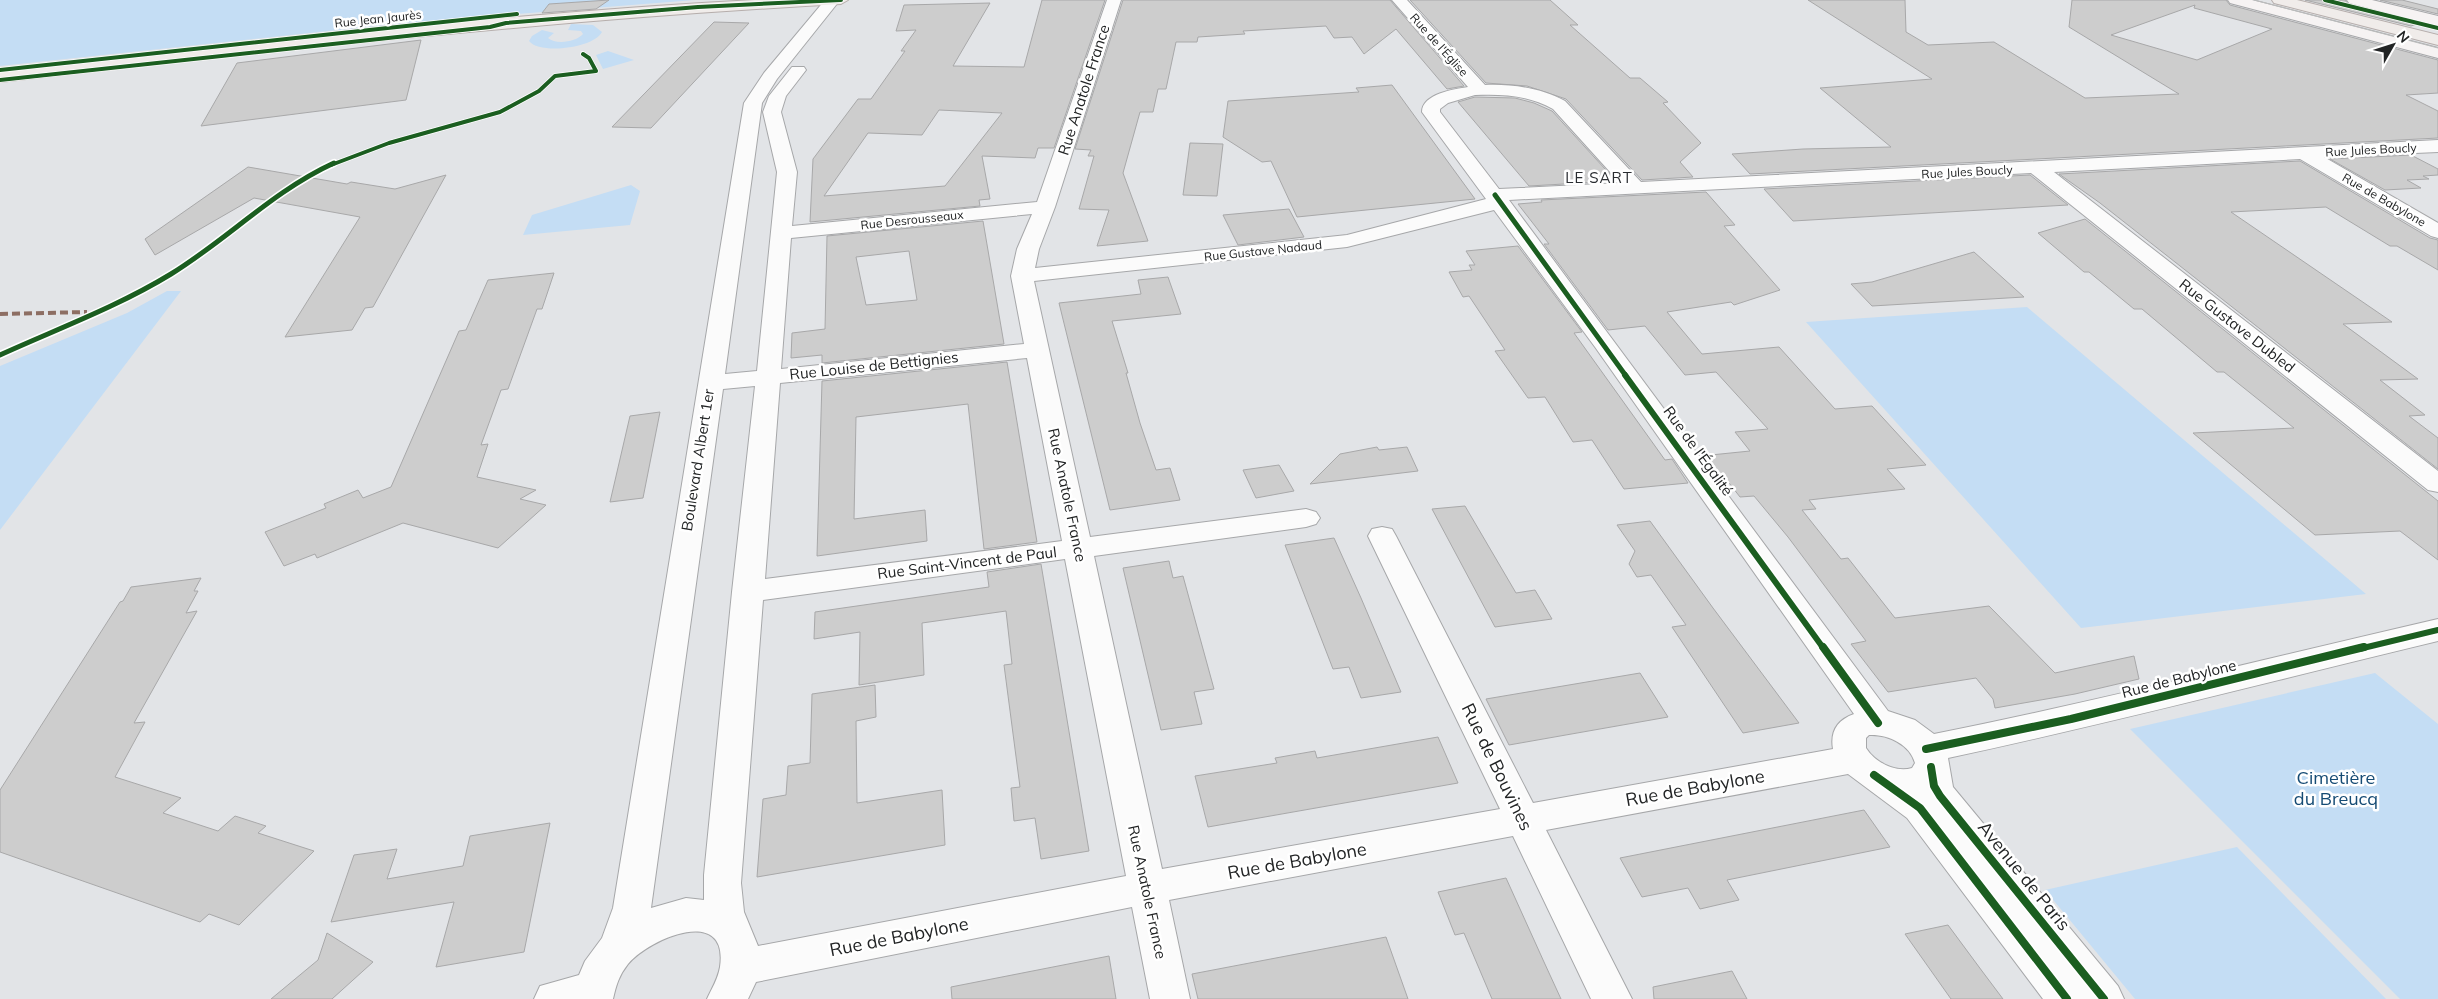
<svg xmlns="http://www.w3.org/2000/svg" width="2438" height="999" viewBox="0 0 2438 999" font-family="Mulish,sans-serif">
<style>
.green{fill:#c4ddf4}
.building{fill:#cdcdcd;stroke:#a8a8a9;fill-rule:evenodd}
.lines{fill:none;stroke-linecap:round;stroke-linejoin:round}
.street-casing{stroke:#a6a7a9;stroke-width:2}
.secondary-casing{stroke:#a6a7a9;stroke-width:2}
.primary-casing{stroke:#b6aeac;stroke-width:2}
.street{fill:#fbfbfb;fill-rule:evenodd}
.secondary{fill:#f6f3f3;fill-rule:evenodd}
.primary{fill:#f0ecea;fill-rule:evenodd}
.tram{stroke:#bcbdbd;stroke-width:1}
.quiet{stroke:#8d6e63;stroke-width:4;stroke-dasharray:8 4;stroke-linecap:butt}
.cycleway-far3-casing{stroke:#fff;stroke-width:5.5}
.cycleway-far2-casing{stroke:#fff;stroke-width:8}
.cycleway-far1-casing{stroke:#fff;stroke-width:9}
.cycleway-casing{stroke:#fff;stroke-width:11}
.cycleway-far3{stroke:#1b5e20;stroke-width:4}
.cycleway-far2{stroke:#1b5e20;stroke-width:5}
.cycleway-far1{stroke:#1b5e20;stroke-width:6}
.cycleway{stroke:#1b5e20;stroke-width:8}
.labels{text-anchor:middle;stroke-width:5;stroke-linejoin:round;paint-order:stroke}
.far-street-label{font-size:12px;fill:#222425;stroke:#fff}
.street-label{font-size:15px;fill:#222425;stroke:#fff}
.far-quarter-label{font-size:15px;letter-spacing:1px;fill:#292c30;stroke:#fff}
.near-street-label{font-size:18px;fill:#222425;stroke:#fff}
.near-park-label{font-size:18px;fill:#154b74;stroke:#fff}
</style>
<rect width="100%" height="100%" fill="#e2e4e7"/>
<path class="green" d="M 0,0 L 695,0 L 403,23 L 0,66 Z
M 571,24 L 593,25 L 602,32 C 594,48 540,55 529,41 L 532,36 L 542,30 L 554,33 L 548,38 C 556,45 576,42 583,34 L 581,31 L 568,30 Z
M 608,51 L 634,60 L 603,69 L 596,55 Z
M 631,185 L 640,191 L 630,225 L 523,235 L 532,215 Z
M 167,291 L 181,291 L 0,530 L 0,366 L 127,313 Z
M 2027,307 L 2366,594 L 2081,628 L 1806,322 Z
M 2375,673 L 2438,724 L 2438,999 L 2400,999 L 2130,729 Z
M 2237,847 L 2386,999 L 2135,999 L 2045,890 Z"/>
<path class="building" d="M 609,0 L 596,9 L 542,13 L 549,4 Z
M 1042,0 L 1105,0 L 1054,148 L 1038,148 L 1035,158 L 982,156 L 990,199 L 979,200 L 980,206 L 810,222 L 813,159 L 858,99 L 871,99 L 905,51 L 901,51 L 916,30 L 896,31 L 904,5 L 990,3 L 953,66 L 1024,67 ZM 939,110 L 1002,113 L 945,186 L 824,196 L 868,133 L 922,135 Z
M 1123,0 L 1390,0 L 1464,86 L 1447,89 L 1396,29 L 1364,54 L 1352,37 L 1334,38 L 1326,26 L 1243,31 L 1245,34 L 1198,37 L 1197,42 L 1176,42 L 1166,89 L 1158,89 L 1153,112 L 1140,112 L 1123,173 L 1148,241 L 1097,246 L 1109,210 L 1079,209 L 1094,156 L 1088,156 L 1091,150 L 1075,149 Z
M 1410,0 L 1550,0 L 1578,25 L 1570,25 L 1630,78 L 1640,78 L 1668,102 L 1663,103 L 1701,143 L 1680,162 L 1693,177 L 1642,180 L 1566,99 L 1527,86 L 1486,83 Z
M 1808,0 L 1905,0 L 1906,32 L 1928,45 L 1994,42 L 2085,98 L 2179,94 L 2069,27 L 2072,0 L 2226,0 L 2230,5 L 2438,60 L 2438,93 L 2406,95 L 2438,111 L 2438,138 L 1750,174 L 1732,154 L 1803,149 L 1891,147 L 1820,88 L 1932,79 ZM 2195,5 L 2194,8 L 2272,29 L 2197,60 L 2111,35 Z
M 2305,0 L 2345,0 L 2349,5 L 2419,23 L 2411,26 Z
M 2380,0 L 2402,0 L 2438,9 L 2438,14 Z
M 714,22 L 749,23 L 651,128 L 612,127 Z
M 421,40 L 406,100 L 201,126 L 237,63 Z
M 1392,85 L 1475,199 L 1297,217 L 1271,161 L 1262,162 L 1223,137 L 1228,101 L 1359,92 L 1356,88 Z
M 1475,97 L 1515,98 L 1534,103 L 1552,111 L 1616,181 L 1529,186 L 1458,102 Z
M 1190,143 L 1223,144 L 1217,196 L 1183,195 Z
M 2411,155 L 2438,169 L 2438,175 L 2423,176 L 2429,179 L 2407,180 L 2421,188 L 2385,190 L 2330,159 Z
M 2300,161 L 2430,238 L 2438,240 L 2438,270 L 2397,246 L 2390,246 L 2326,207 L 2231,212 L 2392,322 L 2343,324 L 2418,379 L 2380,380 L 2425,415 L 2409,416 L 2438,438 L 2438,469 L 2100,203 L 2059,174 Z
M 248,167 L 347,184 L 351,182 L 395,189 L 446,175 L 373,307 L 365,308 L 352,330 L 285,337 L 360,217 L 254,198 L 155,255 L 145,239 Z
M 2030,175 L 2068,205 L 1793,221 L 1764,189 Z
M 1706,192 L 1735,225 L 1724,226 L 1780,290 L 1734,305 L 1731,302 L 1667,312 L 1702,354 L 1779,347 L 1835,409 L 1872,406 L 1926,465 L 1887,469 L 1905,489 L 1809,500 L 1816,509 L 1802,510 L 1841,559 L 1848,558 L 1895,618 L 1989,606 L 2055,673 L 2134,656 L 2139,679 L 2075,694 L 1995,708 L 1993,699 L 1976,678 L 1888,692 L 1851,644 L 1866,641 L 1788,537 L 1754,496 L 1740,497 L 1726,479 L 1719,479 L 1701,456 L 1750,451 L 1735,432 L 1768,429 L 1716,372 L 1685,375 L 1645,326 L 1608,330 L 1544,244 L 1549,244 L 1518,204 L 1542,202 L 1541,200 Z
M 1289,209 L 1304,237 L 1238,245 L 1223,215 Z
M 2085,219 L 2438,501 L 2438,560 L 2400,531 L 2315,535 L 2193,433 L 2294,428 L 2224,372 L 2217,372 L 2142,309 L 2134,309 L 2089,272 L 2084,272 L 2038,233 Z
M 983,221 L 1004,344 L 822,363 L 822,355 L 791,358 L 792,333 L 825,329 L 827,236 ZM 909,251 L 917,300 L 866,305 L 856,257 Z
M 1518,246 L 1582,332 L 1574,333 L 1655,446 L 1665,460 L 1672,459 L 1688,483 L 1624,489 L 1592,440 L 1573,442 L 1545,397 L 1528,398 L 1495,351 L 1505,350 L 1469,296 L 1463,297 L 1449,272 L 1472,270 L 1469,265 L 1475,265 L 1466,251 Z
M 1974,252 L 2024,297 L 1872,306 L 1851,284 L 1872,282 Z
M 554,273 L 542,309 L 537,309 L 508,389 L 501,390 L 481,445 L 488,444 L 477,477 L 536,490 L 520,499 L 546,505 L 498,548 L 403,523 L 317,558 L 315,554 L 284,566 L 265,532 L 326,508 L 324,504 L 358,490 L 363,498 L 391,487 L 459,331 L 466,330 L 488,280 Z
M 1168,277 L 1181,314 L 1112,321 L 1128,373 L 1126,373 L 1140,423 L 1156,470 L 1170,468 L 1180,500 L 1110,510 L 1059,303 L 1141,294 L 1138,280 Z
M 1007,362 L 1037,542 L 984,549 L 968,404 L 856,417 L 854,519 L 925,510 L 927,541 L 817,556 L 822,381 Z
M 660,412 L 643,498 L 610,502 L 630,416 Z
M 1377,447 L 1379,450 L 1407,447 L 1418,471 L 1310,484 L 1340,454 Z
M 1279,465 L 1294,491 L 1256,498 L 1243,470 Z
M 1465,506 L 1516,593 L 1535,590 L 1552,619 L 1495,627 L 1432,509 Z
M 1650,521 L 1713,608 L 1799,723 L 1743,733 L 1672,627 L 1686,625 L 1651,575 L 1637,577 L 1629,564 L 1635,551 L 1617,525 Z
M 1334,538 L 1361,598 L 1401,692 L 1361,698 L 1349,667 L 1333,669 L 1285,545 Z
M 1169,561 L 1173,578 L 1183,576 L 1214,689 L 1194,692 L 1202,724 L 1161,730 L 1123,568 Z
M 1041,564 L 1089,851 L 1041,859 L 1035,818 L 1014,821 L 1011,788 L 1020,787 L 1004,665 L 1012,664 L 1006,611 L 922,623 L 924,675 L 859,685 L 860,632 L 814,639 L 815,612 L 989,587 L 987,572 Z
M 201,578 L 194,591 L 198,591 L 186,613 L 197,611 L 134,723 L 145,722 L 115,777 L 181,798 L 163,813 L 218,831 L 235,816 L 266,826 L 258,833 L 314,851 L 239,925 L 209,914 L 200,922 L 0,852 L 0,790 L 120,602 L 123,601 L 131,587 Z
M 1640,673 L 1668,717 L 1509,745 L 1486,699 Z
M 875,685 L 876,717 L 856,721 L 857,803 L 942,790 L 945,845 L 757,877 L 763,799 L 786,795 L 788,766 L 810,763 L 812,694 Z
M 1438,737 L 1458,783 L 1208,827 L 1195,776 L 1277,763 L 1275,758 L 1315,751 L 1317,758 Z
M 1864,810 L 1890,847 L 1727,880 L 1739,900 L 1700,909 L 1688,888 L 1642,897 L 1620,858 Z
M 550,823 L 524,952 L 436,967 L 454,902 L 331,922 L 354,855 L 397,849 L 387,879 L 463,866 L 470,836 Z
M 1506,878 L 1544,962 L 1561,999 L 1492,999 L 1464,933 L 1455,935 L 1438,892 Z
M 1948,925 L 1982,971 L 2003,999 L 1951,999 L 1905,934 Z
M 327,933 L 373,962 L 332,999 L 271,999 L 318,960 Z
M 1386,937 L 1408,999 L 1198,999 L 1192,974 Z
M 1109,956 L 1116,999 L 952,999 L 951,987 Z
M 1732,971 L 1747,999 L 1654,999 L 1653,987 Z"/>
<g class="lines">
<g class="street-casing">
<path id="street" d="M 825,0 L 840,0 L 777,79 L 762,103 L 725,374 L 757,371 L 777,172 L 763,112 L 769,96 L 792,67 L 804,67 L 806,70 L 786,96 L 781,112 L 797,172 L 792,226 L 1037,202 L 1107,0 L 1121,0 L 1055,207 L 1039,249 L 1035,268 L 1347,235 L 1486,199 L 1422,112 C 1422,94 1454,89 1468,87 L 1392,0 L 1407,0 L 1485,85 C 1512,84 1541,88 1565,101 L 1641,182 L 2438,140 L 2438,152 L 2324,157 L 2438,223 L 2438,238 L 2431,236 L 2300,159 L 2054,172 L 2438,471 L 2438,492 L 2428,490 L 2031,173 L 1509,200 L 1888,711 L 1915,720 L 1934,734 C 2103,700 2270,658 2438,619 L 2438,641 C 2275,680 2112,723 1948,758 L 1953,787 L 2118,986 L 2124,999 L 2043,999 L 1907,818 L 1848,774 L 1546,830 L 1632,999 L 1591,999 L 1513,836 L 1169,900 L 1190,999 L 1150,999 L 1132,907 L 756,982 L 748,999 L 707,999 C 712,988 718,979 720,967 C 729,905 650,938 628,964 C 619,975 616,986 613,999 L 534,999 L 540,986 L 579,975 L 585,961 L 602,938 L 613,908 L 744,103 L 764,73 ZM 1475,95 C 1503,94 1528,95 1553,109 L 1620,183 L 1499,189 L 1440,112 L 1440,109 L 1448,103 ZM 1494,210 L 1595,347 L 1854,714 C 1837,720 1830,732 1833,749 L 1533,803 L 1396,536 L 1392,529 L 1382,527 L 1372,529 L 1368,536 L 1500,809 L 1162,869 L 1094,556 L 1306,527 L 1316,524 L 1320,518 L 1316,512 L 1306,509 L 1090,537 L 1034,281 L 1347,247 ZM 1032,214 L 1017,249 L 1011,276 L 1024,344 L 781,369 L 791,238 ZM 1027,358 L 1062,541 L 765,579 L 780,383 ZM 755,386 L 732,592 L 704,875 L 704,900 L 686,898 L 651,908 L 723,389 ZM 1065,559 L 1126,876 L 758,946 L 744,912 L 741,883 L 763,600 ZM 1869,735 C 1887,734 1910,744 1915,763 L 1912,768 C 1895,773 1875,762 1866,748 L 1866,738 Z"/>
</g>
<g class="secondary-casing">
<path id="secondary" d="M 2228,0 L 2252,0 L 2438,48 L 2438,58 L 2230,3 Z
M 2347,0 L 2372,0 L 2438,16 L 2438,26 L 2349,3 Z"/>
</g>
<g class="primary-casing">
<path id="primary" d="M 755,0 L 848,0 L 841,4 C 560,19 280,50 0,82 L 0,72 C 251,44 503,13 755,0 Z
M 2272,0 L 2297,0 L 2438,35 L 2438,45 L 2274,3 Z"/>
</g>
<use href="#street" class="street"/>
<use href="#secondary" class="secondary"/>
<use href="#primary" class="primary"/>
<path class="tram" d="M 2254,0 L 2438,48"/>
<path class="quiet" d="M 0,314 L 87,312"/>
<g class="cycleway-far3-casing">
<path id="cycleway-far3" d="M 2325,0 L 2438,28
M 0,70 L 517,14
M 0,80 L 490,27 L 506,23 L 698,7 L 841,0
M 331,165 L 389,143 L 500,112 L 539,91 L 555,76 L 596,71 L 589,58 L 583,54"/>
</g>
<g class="cycleway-far2-casing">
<path id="cycleway-far2" d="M 1495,195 L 1626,376
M 0,355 C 57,329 117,307 171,274 C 228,239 273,191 334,163"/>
</g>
<g class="cycleway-far1-casing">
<path id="cycleway-far1" d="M 1625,375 L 1824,649
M 2359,649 L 2438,630"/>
</g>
<g class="cycleway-casing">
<path id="cycleway" d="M 1823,647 L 1878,723
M 1926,749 L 2071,719 L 2364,647
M 1931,767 L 1934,786 L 1940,796 L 2104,999
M 1874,775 L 1920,808 L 2067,999"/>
</g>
<use href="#cycleway-far3" class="cycleway-far3"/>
<use href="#cycleway-far2" class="cycleway-far2"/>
<use href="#cycleway-far1" class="cycleway-far1"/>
<use href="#cycleway" class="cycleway"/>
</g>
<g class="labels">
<g class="far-street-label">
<text transform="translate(378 19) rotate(-6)" y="4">Rue Jean Jaurès</text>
<text transform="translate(1439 45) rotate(48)" y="4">Rue de l'Église</text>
<text transform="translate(2371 150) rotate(-3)" y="4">Rue Jules Boucly</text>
<text transform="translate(1967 172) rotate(-3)" y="4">Rue Jules Boucly</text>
<text transform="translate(2384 200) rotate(30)" y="4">Rue de Babylone</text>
<text transform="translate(912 220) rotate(-6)" y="4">Rue Desrousseaux</text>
<text transform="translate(1263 251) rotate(-6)" y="4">Rue Gustave Nadaud</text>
</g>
<g class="street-label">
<text transform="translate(1084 90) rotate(-72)" y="5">Rue Anatole France</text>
<text transform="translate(2237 326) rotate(38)" y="5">Rue Gustave Dubled</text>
<text transform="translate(874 366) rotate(-6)" y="5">Rue Louise de Bettignies</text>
<text transform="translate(1698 451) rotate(54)" y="5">Rue de l'Égalité</text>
<text transform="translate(698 460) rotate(-81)" y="5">Boulevard Albert 1er</text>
<text transform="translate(1067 495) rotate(78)" y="5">Rue Anatole France</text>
<text transform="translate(967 563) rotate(-7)" y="5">Rue Saint-Vincent de Paul</text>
<text transform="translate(2179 679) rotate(-14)" y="5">Rue de Babylone</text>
<text transform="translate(1147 892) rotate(78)" y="5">Rue Anatole France</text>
</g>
<g class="far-quarter-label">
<text x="1599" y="183">LE SART</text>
</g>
<g class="near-street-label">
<text transform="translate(1497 767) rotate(64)" y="6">Rue de Bouvines</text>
<text transform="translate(1695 788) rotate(-10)" y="6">Rue de Babylone</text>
<text transform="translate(1297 861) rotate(-10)" y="6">Rue de Babylone</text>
<text transform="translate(2024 876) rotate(51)" y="6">Avenue de Paris</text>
<text transform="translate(899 937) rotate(-11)" y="6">Rue de Babylone</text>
</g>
<g class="near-park-label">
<text x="2336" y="784">Cimetière<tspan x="2336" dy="21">du Breucq</tspan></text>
</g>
</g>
<g transform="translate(2393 45) rotate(51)" stroke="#ffffff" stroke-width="4" paint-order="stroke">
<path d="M0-4L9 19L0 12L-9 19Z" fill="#222425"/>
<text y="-8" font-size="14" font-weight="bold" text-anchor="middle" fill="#222425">N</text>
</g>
</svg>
